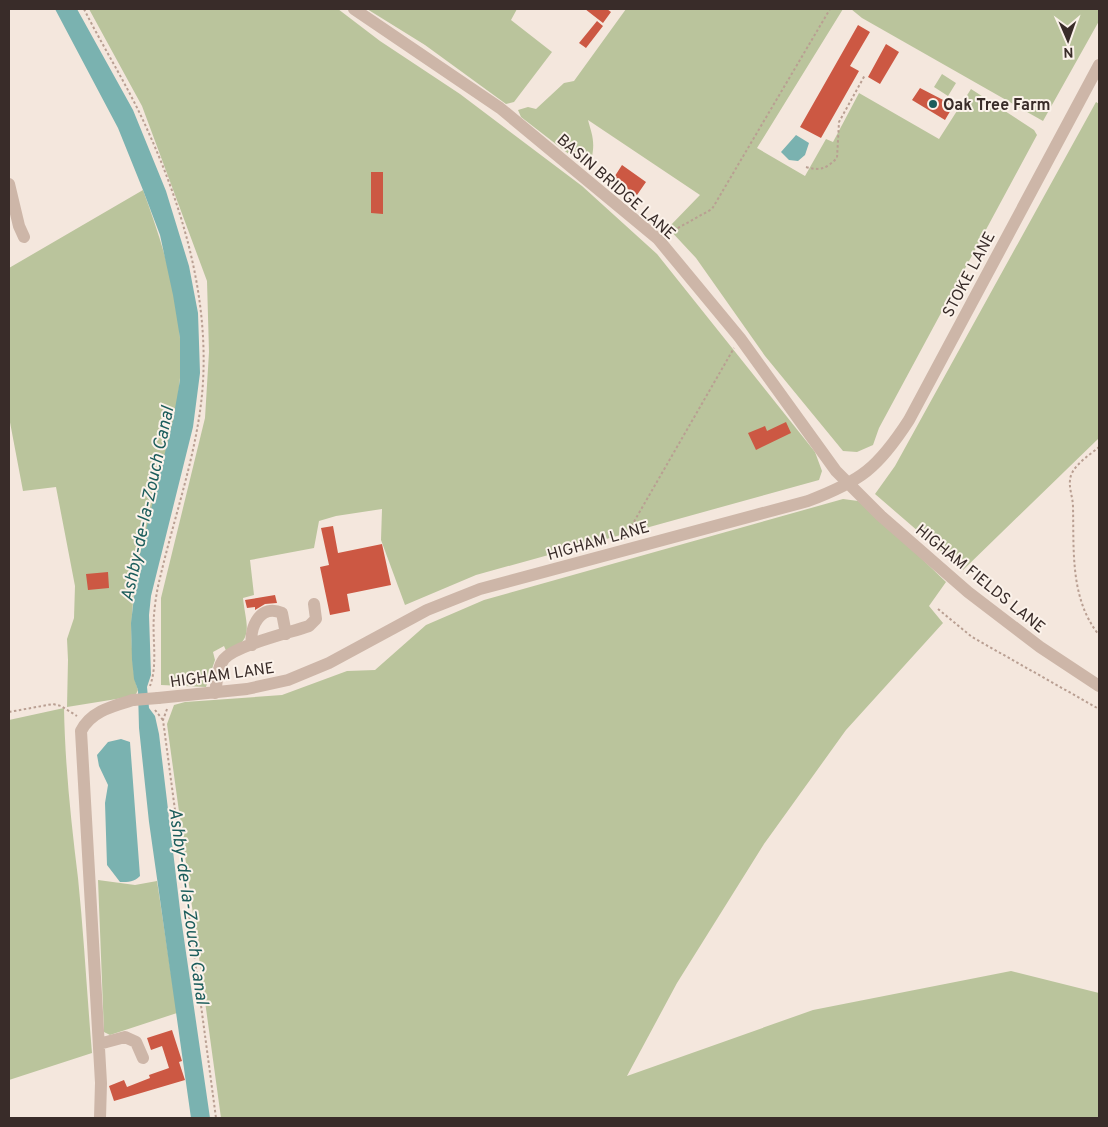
<svg xmlns="http://www.w3.org/2000/svg" width="1108" height="1127" viewBox="0 0 1108 1127" font-family="Overpass,sans-serif">
<style>
.green{fill:#bac49c}
.water{fill:#7ab2b0}
.building{fill:#cc5843}
.lines{fill:none;stroke-linecap:round;stroke-linejoin:round}
.path{stroke:#b99f92;stroke-width:2;stroke-dasharray:2.5 2.5;stroke-linecap:butt}
.minor{stroke:#cdb6a8;stroke-width:12}
.minor-bridge{stroke:#cdb6a8;stroke-width:12}
.poi-dot{fill:#1c5d5c;stroke:#fbf2ea;stroke-width:2}
.labels{text-anchor:middle;stroke-width:4;stroke-linejoin:round;paint-order:stroke}
.poi-label{font-size:16px;font-weight:bold;fill:#392c29;stroke:#fbf2ea;text-anchor:start}
.street-label{font-size:16px;fill:#392c29;stroke:#fbf2ea}
.water-label{font-size:18px;font-style:italic;fill:#1c5d5c;stroke:#fbf2ea}
</style>
<rect width="100%" height="100%" fill="#f4e7dd"/>
<path class="green" d="M 89,9 L 338,9 L 380,41 L 460,94 L 582,186 L 657,254 L 815,452 L 822,471 L 819,480 L 476,575 L 405,605 L 381,540 L 382,509 L 336,516 L 319,521 L 314,548 L 250,560 L 254,595 L 243,598 C 246,626 255,639 227,653 L 224,646 L 213,652 L 215,660 L 206,687 L 161,685 L 161,598 L 205,418 L 209,352 L 207,281 L 142,106 Z
M 367,9 L 517,9 L 511,20 L 552,52 L 514,102 L 506,104 L 425,45 Z
M 626,9 L 843,9 L 757,148 L 805,176 L 826,139 L 833,142 L 859,93 L 939,139 L 971,89 L 1034,130 L 1037,135 L 879,428 L 873,445 L 857,452 L 843,451 L 765,356 L 696,258 L 668,228 L 700,195 L 588,120 C 592,135 595,140 592,157 L 583,165 L 521,117 L 518,110 L 528,107 L 536,109 L 564,83 L 574,81 Z
M 851,9 L 1099,9 L 1099,21 L 1043,121 L 862,18 Z
M 942,74 L 956,83 L 948,96 L 934,87 Z
M 1096,102 L 1099,104 L 1099,438 L 963,570 L 875,494 L 895,466 Z
M 143,190 C 165,250 185,314 180,378 C 173,470 126,554 132,649 C 133,663 133,676 138,690 L 135,696 L 67,707 L 68,660 L 67,639 L 74,618 L 75,586 L 56,487 L 23,491 L 9,417 L 9,268 Z
M 843,499 L 858,501 L 872,511 L 946,582 L 929,606 L 943,623 L 846,730 L 764,844 L 677,983 L 627,1076 L 813,1010 L 1011,971 L 1099,993 L 1099,1118 L 221,1118 L 167,724 L 174,705 L 185,702 L 282,695 L 347,671 L 375,670 L 426,625 L 484,600 Z
M 64,708 C 65,765 71,821 78,878 C 84,936 87,995 92,1053 L 9,1080 L 9,720 Z
M 98,880 L 135,885 L 157,881 L 177,1013 L 110,1035 L 104,1032 Z"/>
<path class="water" d="M 55,9 L 77,9 L 133,110 L 166,191 L 189,266 L 198,313 L 200,373 L 193,427 L 151,596 L 149,615 L 151,675 L 147,687 L 149,708 L 155,716 L 159,734 L 181,918 L 210,1118 L 191,1118 L 149,822 L 139,728 L 138,690 L 134,679 L 132,660 L 131,623 L 138,562 L 173,420 L 180,380 L 180,338 L 173,295 L 160,235 L 143,190 L 118,128 Z
M 796,135 L 809,143 L 805,155 L 798,161 L 789,160 L 781,152 Z
M 121,739 L 130,742 L 140,876 C 134,882 129,882 120,882 L 107,865 L 105,803 L 108,785 L 99,766 L 97,755 L 108,742 Z"/>
<path class="building" d="M 585,9 L 607,9 L 611,12 L 603,23 Z
M 597,21 L 603,26 L 586,48 L 579,43 Z
M 858,25 L 870,32 L 850,66 L 859,71 L 821,138 L 800,127 Z
M 886,44 L 899,52 L 880,84 L 868,77 Z
M 920,88 L 949,103 L 947,105 L 952,108 L 945,120 L 912,100 Z
M 622,165 L 646,182 L 637,195 L 613,179 Z
M 371,172 L 383,172 L 383,214 L 371,213 Z
M 786,422 L 791,433 L 756,450 L 748,433 L 765,426 L 767,431 Z
M 333,526 L 338,553 L 382,544 L 391,585 L 347,594 L 350,611 L 330,615 L 320,567 L 329,565 L 321,528 Z
M 108,572 L 109,588 L 88,590 L 86,574 Z
M 275,595 L 277,603 L 265,604 L 255,610 L 255,607 L 247,608 L 245,600 Z
M 172,1030 L 182,1061 L 179,1062 L 185,1080 L 114,1101 L 109,1086 L 124,1080 L 127,1087 L 150,1078 L 149,1075 L 169,1068 L 162,1046 L 151,1050 L 147,1038 Z"/>
<g class="lines">
<path class="path" d="M 84,9 C 104,49 129,88 147,129 C 183,208 208,295 203,382 C 199,448 175,513 160,578 C 157,589 155,603 154,615 C 152,639 158,664 150,686
M 806,167 C 820,171 826,169 837,158 L 839,122 L 865,75
M 669,233 L 712,209 L 830,9
M 1099,447 C 1090,455 1071,466 1070,480 C 1069,489 1073,498 1073,507 C 1074,551 1070,599 1099,635
M 624,539 L 734,348
M 938,609 L 972,637 L 1099,709
M 167,709 L 163,720 L 216,1118
M 155,710 L 163,720
M 9,712 L 53,704 L 61,706 L 77,716"/>
<path class="minor" d="M 354,9 L 500,108 L 658,239 L 740,338 L 836,471 L 881,516 L 968,592 L 1040,647 L 1099,686
M 9,184 L 19,226 L 24,237
M 252,645 C 249,627 261,603 282,613 L 286,634
M 215,693 C 217,682 217,668 224,659 C 237,645 289,633 309,626 L 316,619 L 314,604
M 158,698 L 247,689 L 288,680 L 329,663 L 427,610 L 480,589 L 808,501 C 861,481 878,468 909,420 L 1099,65
M 99,1044 L 125,1037 L 136,1042 L 143,1058
M 100,1118 L 101,1083 L 81,731 C 91,711 113,706 133,700"/>
<path class="minor-bridge" d="M 133,700 L 158,698"/>
</g>
<circle class="poi-dot" cx="933" cy="104" r="5"/>
<g class="labels">
<g class="poi-label">
<text x="943" y="110">Oak Tree Farm</text>
</g>
<g class="street-label">
<text transform="translate(617 186) rotate(41)" y="6">BASIN BRIDGE LANE</text>
<text transform="translate(968 274) rotate(-62)" y="6">STOKE LANE</text>
<text transform="translate(598 540) rotate(-16)" y="6">HIGHAM LANE</text>
<text transform="translate(981 578) rotate(39)" y="6">HIGHAM FIELDS LANE</text>
<text transform="translate(222 674) rotate(-8)" y="6">HIGHAM LANE</text>
</g>
<g class="water-label">
<text transform="translate(147 504) rotate(-78)" y="6">Ashby-de-la-Zouch Canal</text>
<text transform="translate(189 906) rotate(82)" y="6">Ashby-de-la-Zouch Canal</text>
</g>
</g>
<rect width="1108" height="1127" fill="none" stroke="#392c29" stroke-width="20"/>
<g transform="translate(1068 40) rotate(178)" stroke="#fbf2ea" stroke-width="4" paint-order="stroke">
<path d="M0-4L9 19L0 12L-9 19Z" fill="#392c29"/>
<text y="-8" font-size="14" font-weight="bold" text-anchor="middle" fill="#392c29">N</text>
</g>
</svg>
